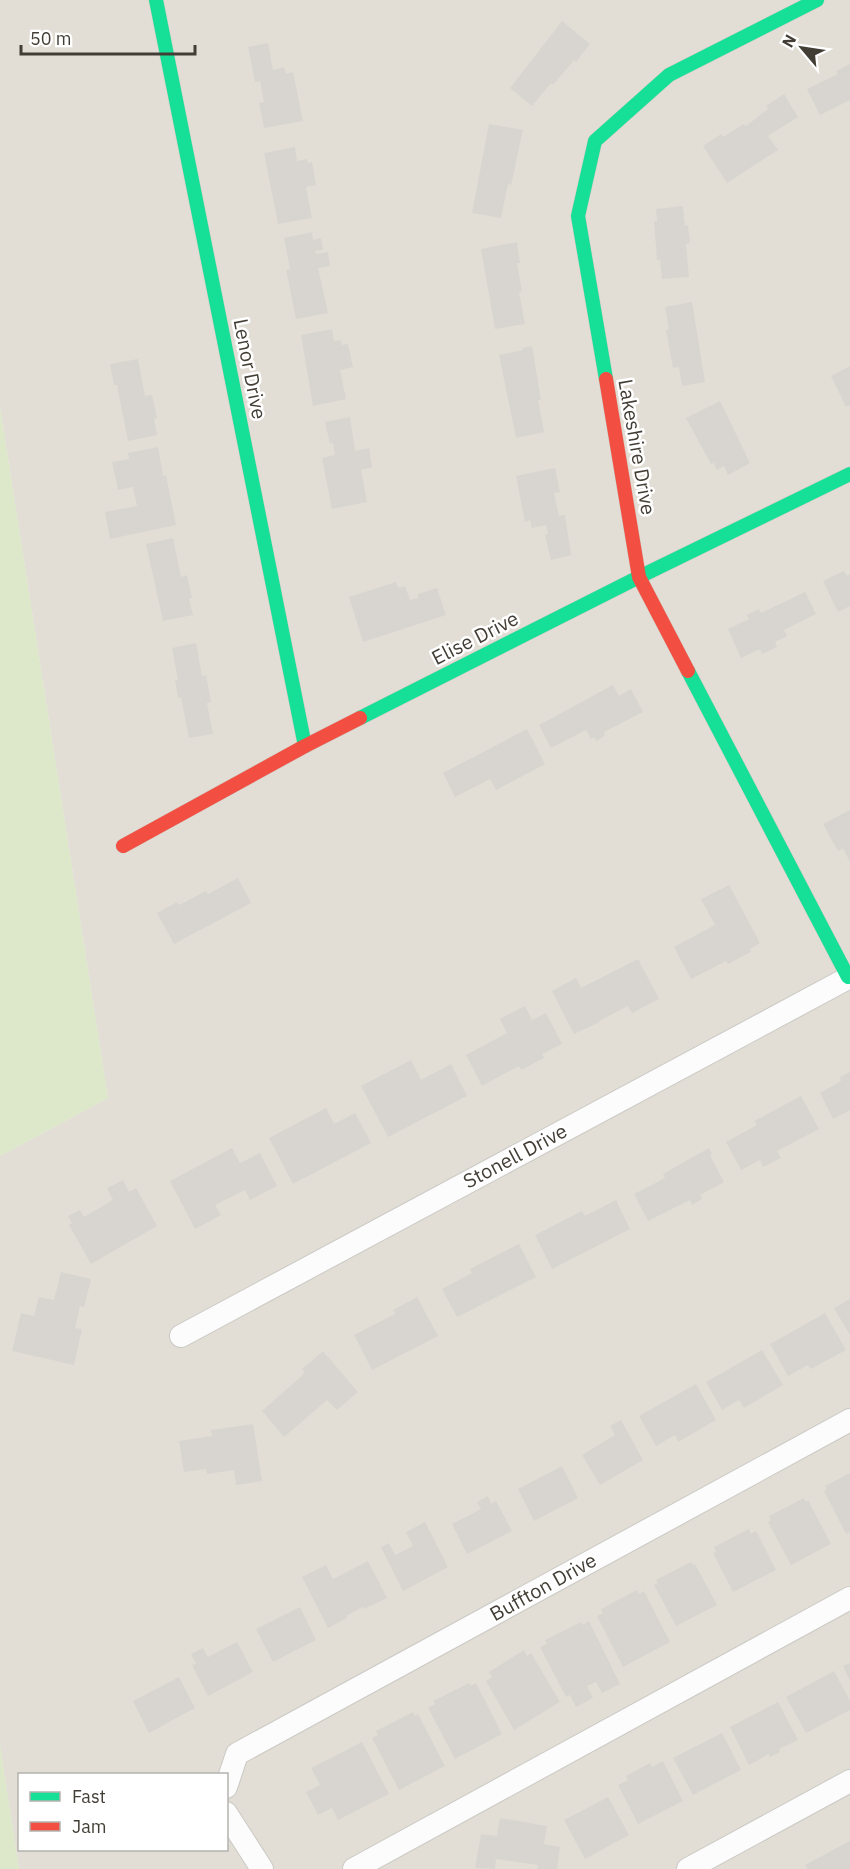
<svg xmlns="http://www.w3.org/2000/svg" width="850" height="1869" viewBox="0 0 850 1869" font-family="'IBM Plex Sans',sans-serif">
<style>
.residential{fill:#e2ded6;fill-rule:evenodd}
.green{fill:#dce8c9}
.building{fill:#d8d5d0}
.lines{fill:none;stroke-linecap:round;stroke-linejoin:round}
.street-casing{stroke:#cac9c4;stroke-width:24}
.fast-casing{stroke:#cfccc2;stroke-width:15}
.jam-casing{stroke:#cfccc2;stroke-width:15}
.street{stroke:#fcfcfc;stroke-width:22}
.fast{stroke:#16e098;stroke-width:14}
.jam{stroke:#f24e42;stroke-width:14}
.labels{text-anchor:middle;stroke-width:5;stroke-linejoin:round;paint-order:stroke}
.street-label{font-size:20px;fill:#433e35;stroke:#fff}
</style>
<rect width="100%" height="100%" fill="#eeede8"/>
<path class="residential" d="M 0,0 L 850,0 L 850,1869 L 19,1869 L 0,1745 L 0,1156 L 108,1098 L 0,407 ZM 20,1774 L 226,1774 L 226,1850 L 20,1850 Z"/>
<path class="green" d="M 0,407 L 108,1098 L 0,1156 Z
M 0,1745 L 19,1869 L 0,1869 Z"/>
<path class="building" d="M 562,21 L 590,44 L 576,62 L 574,60 L 553,85 L 551,83 L 532,106 L 510,88 Z
M 268,43 L 273,70 L 284,67 L 286,74 L 293,72 L 303,121 L 264,128 L 259,103 L 264,102 L 260,81 L 255,82 L 248,47 Z
M 850,64 L 850,100 L 820,115 L 807,89 L 838,74 L 836,71 Z
M 784,94 L 798,117 L 768,136 L 778,150 L 727,183 L 703,146 L 721,134 L 723,137 L 744,124 L 746,126 L 768,109 L 766,106 Z
M 489,124 L 523,130 L 511,185 L 508,184 L 501,218 L 472,213 Z
M 295,147 L 297,161 L 307,159 L 308,163 L 312,162 L 316,185 L 306,187 L 312,218 L 278,224 L 264,153 Z
M 683,206 L 685,226 L 688,225 L 690,243 L 686,244 L 689,277 L 662,279 L 660,260 L 657,260 L 654,221 L 657,221 L 656,209 Z
M 312,232 L 313,240 L 321,238 L 323,250 L 315,251 L 316,254 L 328,252 L 330,266 L 318,268 L 328,313 L 296,319 L 286,270 L 290,269 L 284,238 Z
M 517,242 L 520,263 L 517,263 L 522,291 L 519,292 L 525,324 L 495,329 L 481,249 Z
M 692,302 L 705,382 L 682,386 L 679,367 L 673,368 L 666,330 L 669,329 L 665,307 Z
M 332,329 L 334,341 L 341,340 L 342,345 L 348,344 L 353,367 L 340,370 L 346,399 L 313,406 L 301,335 Z
M 532,346 L 541,400 L 538,400 L 544,432 L 516,438 L 499,355 L 523,350 L 522,348 Z
M 138,359 L 145,396 L 152,395 L 157,418 L 154,419 L 157,435 L 128,441 L 117,385 L 114,385 L 110,364 Z
M 850,366 L 850,405 L 846,407 L 831,376 Z
M 720,401 L 750,463 L 728,475 L 724,466 L 717,470 L 714,463 L 711,464 L 686,418 Z
M 350,417 L 355,451 L 369,448 L 372,467 L 361,470 L 367,502 L 332,509 L 322,458 L 335,455 L 333,443 L 330,444 L 325,422 Z
M 158,447 L 163,476 L 166,475 L 176,525 L 110,539 L 105,512 L 137,506 L 133,487 L 118,490 L 112,462 L 129,459 L 128,453 Z
M 555,468 L 560,492 L 554,493 L 559,516 L 565,515 L 571,555 L 551,560 L 545,535 L 548,534 L 546,525 L 532,528 L 530,520 L 525,522 L 516,476 Z
M 173,538 L 181,577 L 187,575 L 192,598 L 189,599 L 193,615 L 163,621 L 146,544 Z
M 844,571 L 847,576 L 850,574 L 850,606 L 838,612 L 823,581 Z
M 396,582 L 398,588 L 405,586 L 410,600 L 418,598 L 418,594 L 437,588 L 446,615 L 363,642 L 349,597 Z
M 805,592 L 816,614 L 784,630 L 787,636 L 775,642 L 777,647 L 762,654 L 760,649 L 741,658 L 728,629 L 749,619 L 747,615 L 759,609 L 761,613 Z
M 196,643 L 202,676 L 206,675 L 211,702 L 207,703 L 213,734 L 189,738 L 181,697 L 178,698 L 175,680 L 178,680 L 172,648 Z
M 613,685 L 619,696 L 631,689 L 643,712 L 604,732 L 605,736 L 596,741 L 594,737 L 591,739 L 586,730 L 551,748 L 539,725 Z
M 527,729 L 545,764 L 496,790 L 490,779 L 455,797 L 443,773 Z
M 850,810 L 850,862 L 843,848 L 838,851 L 823,824 Z
M 238,878 L 251,903 L 174,944 L 157,913 L 177,902 L 179,905 L 206,891 L 208,894 Z
M 729,885 L 760,943 L 750,949 L 751,952 L 728,964 L 726,961 L 691,979 L 674,947 L 715,925 L 701,899 Z
M 638,959 L 659,999 L 632,1013 L 628,1006 L 599,1021 L 600,1022 L 574,1034 L 552,991 L 576,978 L 581,988 Z
M 525,1006 L 532,1020 L 546,1013 L 562,1044 L 542,1054 L 544,1058 L 521,1070 L 519,1066 L 482,1086 L 466,1055 L 507,1033 L 500,1019 Z
M 411,1060 L 421,1080 L 451,1064 L 467,1096 L 388,1137 L 361,1086 Z
M 850,1072 L 850,1110 L 833,1119 L 820,1093 L 841,1081 L 840,1077 Z
M 801,1096 L 819,1129 L 777,1151 L 781,1158 L 763,1167 L 760,1160 L 741,1170 L 726,1142 L 757,1125 L 754,1121 Z
M 326,1108 L 334,1124 L 355,1113 L 371,1143 L 293,1184 L 269,1138 Z
M 232,1148 L 240,1163 L 260,1153 L 277,1186 L 250,1200 L 245,1190 L 215,1205 L 221,1215 L 195,1229 L 170,1181 Z
M 709,1148 L 712,1154 L 710,1155 L 724,1182 L 700,1195 L 702,1199 L 692,1205 L 690,1200 L 648,1221 L 634,1194 L 665,1178 L 663,1174 Z
M 123,1180 L 129,1192 L 136,1188 L 157,1226 L 91,1264 L 69,1225 L 72,1223 L 68,1216 L 80,1210 L 84,1217 L 113,1200 L 107,1188 Z
M 616,1200 L 630,1229 L 552,1269 L 535,1235 L 582,1211 L 585,1216 Z
M 519,1244 L 536,1277 L 457,1317 L 442,1289 L 472,1273 L 470,1269 Z
M 61,1272 L 91,1279 L 84,1307 L 80,1306 L 75,1328 L 82,1329 L 74,1365 L 12,1351 L 21,1313 L 34,1316 L 39,1297 L 54,1300 Z
M 417,1297 L 438,1336 L 372,1370 L 354,1335 L 395,1314 L 393,1310 Z
M 850,1299 L 850,1335 L 834,1308 Z
M 825,1313 L 846,1350 L 811,1369 L 808,1365 L 788,1376 L 770,1344 Z
M 762,1350 L 783,1385 L 744,1408 L 739,1400 L 722,1410 L 706,1382 Z
M 323,1351 L 358,1392 L 337,1410 L 327,1400 L 284,1437 L 262,1411 L 305,1373 L 302,1369 Z
M 696,1384 L 716,1420 L 678,1442 L 675,1435 L 656,1446 L 639,1416 Z
M 621,1420 L 643,1460 L 600,1485 L 582,1455 L 615,1435 L 610,1426 Z
M 253,1424 L 262,1481 L 236,1485 L 234,1470 L 207,1474 L 206,1469 L 184,1472 L 179,1441 L 212,1436 L 211,1430 Z
M 562,1466 L 578,1498 L 534,1521 L 518,1489 Z
M 850,1473 L 850,1532 L 846,1534 L 824,1491 L 827,1489 L 825,1486 Z
M 488,1496 L 491,1504 L 496,1501 L 512,1531 L 467,1554 L 452,1524 L 481,1509 L 477,1502 Z
M 804,1498 L 806,1502 L 808,1500 L 831,1544 L 791,1565 L 768,1522 L 771,1520 L 769,1516 Z
M 425,1522 L 448,1567 L 403,1591 L 381,1547 L 389,1543 L 395,1555 L 413,1546 L 406,1532 Z
M 749,1529 L 751,1534 L 756,1531 L 776,1570 L 733,1592 L 713,1553 L 716,1552 L 714,1547 Z
M 368,1561 L 387,1598 L 364,1609 L 363,1607 L 346,1616 L 347,1618 L 328,1628 L 302,1577 L 326,1565 L 333,1579 Z
M 691,1562 L 693,1565 L 695,1564 L 717,1605 L 676,1626 L 654,1585 L 658,1583 L 656,1580 Z
M 637,1590 L 639,1594 L 644,1591 L 670,1642 L 623,1667 L 597,1616 L 603,1613 L 601,1609 Z
M 300,1607 L 316,1640 L 273,1662 L 256,1629 Z
M 589,1621 L 620,1684 L 602,1693 L 596,1682 L 587,1686 L 593,1698 L 576,1707 L 570,1695 L 566,1697 L 540,1647 L 547,1644 L 545,1640 L 581,1622 L 583,1625 Z
M 237,1642 L 253,1672 L 208,1696 L 192,1665 L 196,1664 L 191,1654 L 203,1648 L 208,1657 Z
M 524,1650 L 527,1656 L 531,1653 L 560,1702 L 514,1730 L 486,1681 L 492,1677 L 489,1672 Z
M 850,1663 L 850,1681 L 843,1666 Z
M 834,1671 L 850,1701 L 850,1710 L 806,1733 L 786,1697 Z
M 179,1677 L 195,1708 L 149,1733 L 133,1701 Z
M 469,1683 L 471,1686 L 476,1683 L 502,1734 L 455,1759 L 428,1708 L 435,1704 L 433,1701 Z
M 778,1702 L 798,1740 L 779,1749 L 780,1752 L 770,1757 L 769,1754 L 749,1765 L 730,1727 Z
M 413,1712 L 415,1716 L 418,1714 L 445,1766 L 399,1790 L 372,1738 L 378,1735 L 376,1731 Z
M 722,1733 L 741,1770 L 693,1795 L 673,1758 Z
M 362,1742 L 389,1794 L 338,1820 L 332,1808 L 318,1815 L 306,1792 L 320,1785 L 311,1768 Z
M 663,1761 L 683,1801 L 638,1824 L 618,1785 L 628,1780 L 626,1776 L 650,1763 L 652,1767 Z
M 608,1797 L 629,1835 L 585,1859 L 564,1820 Z
M 500,1818 L 547,1826 L 544,1844 L 560,1847 L 557,1869 L 537,1869 L 538,1865 L 496,1859 L 495,1869 L 475,1868 L 481,1834 L 497,1836 Z
M 850,1841 L 850,1869 L 807,1869 L 805,1865 Z"/>
<g class="lines">
<g class="street-casing">
<path id="street" d="M 181,1336 L 850,977
M 226,1787 L 237,1754 L 850,1420
M 226,1813 L 262,1869
M 354,1869 L 850,1598
M 688,1869 L 850,1781"/>
</g>
<g class="fast-casing">
<path id="fast" d="M 156,0 L 305,746
M 606,379 L 578,216 L 595,141 L 669,75 L 817,0
M 688,671 L 848,977
M 360,718 L 639,577 L 850,474"/>
</g>
<g class="jam-casing">
<path id="jam" d="M 606,379 L 639,577 L 688,671
M 123,846 L 305,746 L 360,718"/>
</g>
<use href="#street" class="street"/>
<use href="#fast" class="fast"/>
<use href="#jam" class="jam"/>
</g>
<g class="labels">
<g class="street-label">
<text transform="translate(250 369) rotate(79)" y="7">Lenor Drive</text>
<text transform="translate(637 447) rotate(80)" y="7">Lakeshire Drive</text>
<text transform="translate(475 638) rotate(-27)" y="7">Elise Drive</text>
<text transform="translate(515 1156) rotate(-28)" y="7">Stonell Drive</text>
<text transform="translate(543 1587) rotate(-29)" y="7">Buffton Drive</text>
</g>
</g>
<rect x="18" y="1773" width="210" height="78" fill="#ffffff" stroke="#b4b2ae" stroke-width="1.5"/>
<rect x="30" y="1792" width="30" height="9" fill="#16e098" stroke="#b4b2ae" stroke-width="1.5"/>
<text x="72" y="1803" font-size="18" fill="#433e35">Fast</text>
<rect x="30" y="1822" width="30" height="9" fill="#f24e42" stroke="#b4b2ae" stroke-width="1.5"/>
<text x="72" y="1833" font-size="18" fill="#433e35">Jam</text>
<g transform="translate(802 48) rotate(299)" stroke="#ffffff" stroke-width="4.5" paint-order="stroke">
<path d="M0-4.5L10 22L0 15L-10 22Z" fill="#433e35"/>
<text y="-9" font-size="16" font-weight="bold" text-anchor="middle" fill="#433e35">N</text>
</g>
<path d="M21 45v9h174v-9" fill="none" stroke="#433e35" stroke-width="3"/>
<text x="30" y="45" font-size="18" fill="#433e35" stroke="#ffffff" stroke-width="4.5" paint-order="stroke">50 m</text>
</svg>
